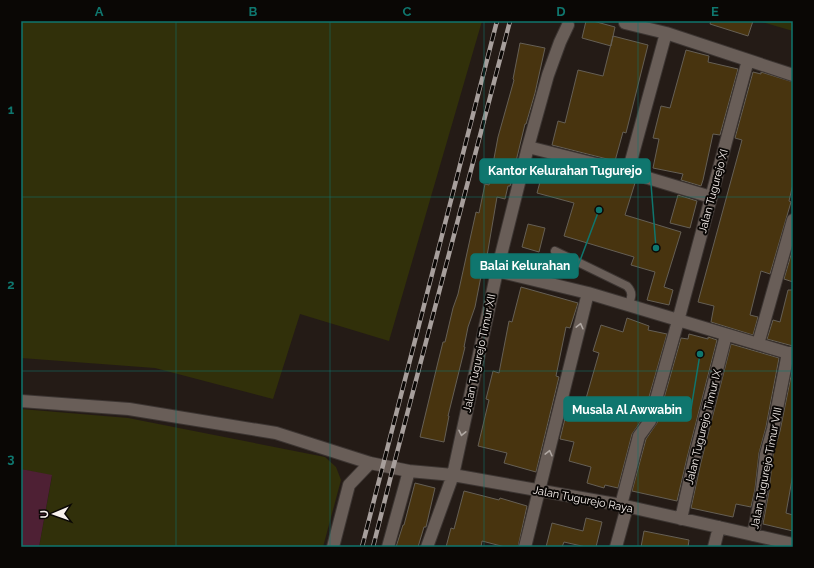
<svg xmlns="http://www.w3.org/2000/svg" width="814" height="568" viewBox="0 0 814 568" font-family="Raleway,sans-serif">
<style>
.green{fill:#31300a}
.water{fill:#4e2034}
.building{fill:#48340f;stroke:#655f55}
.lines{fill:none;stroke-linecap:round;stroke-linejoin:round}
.service-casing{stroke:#3c3532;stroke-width:10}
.minor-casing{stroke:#3c3532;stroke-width:14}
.service{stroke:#695e58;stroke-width:8}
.minor{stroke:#695e58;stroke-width:12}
.rail-casing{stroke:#a79f9c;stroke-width:4.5}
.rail{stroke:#0a0705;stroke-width:3;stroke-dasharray:9;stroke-linecap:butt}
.oneway{stroke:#b0a8a3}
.grid{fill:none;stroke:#0f766e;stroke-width:1;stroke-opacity:0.55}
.labels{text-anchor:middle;stroke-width:4;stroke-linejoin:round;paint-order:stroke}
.street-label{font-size:11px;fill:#f8f1ee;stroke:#0a0705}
.leader{fill:none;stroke:#0f766e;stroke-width:1.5}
.callout-dot{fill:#0f766e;stroke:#0a0705;stroke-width:1.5}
.callout{fill:#0f766e;stroke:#0f766e;stroke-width:1.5}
.callout-label{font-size:12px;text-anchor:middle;font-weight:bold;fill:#fff}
.neatline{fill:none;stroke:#0f766e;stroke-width:1.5}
.grid-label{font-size:13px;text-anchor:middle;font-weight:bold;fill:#0f766e}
</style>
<rect width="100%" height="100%" fill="#241b16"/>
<path class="green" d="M 21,21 L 482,21 L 389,341 L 300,314 L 273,399 L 155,368 L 21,358 Z
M 759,21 L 793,21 L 793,31 Z
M 21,409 L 128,418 L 325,457 L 336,467 L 341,480 L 323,547 L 39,547 L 52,476 L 21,469 Z"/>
<path class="water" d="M 21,469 L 52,475 L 39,547 L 21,547 Z"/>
<path class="building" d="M 586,21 L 593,21 L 615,27 L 611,46 L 582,38 Z
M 711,21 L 753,21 L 748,36 L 710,24 Z
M 613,36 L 648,45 L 626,133 L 623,132 L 615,161 L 552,145 L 558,121 L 565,123 L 578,70 L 603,76 Z
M 520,43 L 545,48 L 535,93 L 526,124 L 525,124 L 510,186 L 508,186 L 505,199 L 497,197 L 487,256 L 493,257 L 489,273 L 482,271 L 475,307 L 468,327 L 464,347 L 465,347 L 448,416 L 449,416 L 444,442 L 420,437 L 438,362 L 443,342 L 445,342 L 453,308 L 458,294 L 476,212 L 479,213 L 485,184 L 489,185 L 498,137 L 514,80 L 513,79 Z
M 686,50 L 709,56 L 708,62 L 738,69 L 720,135 L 713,134 L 703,180 L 701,186 L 681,180 L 683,174 L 653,168 L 659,139 L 653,138 L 661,106 L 670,108 Z
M 753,72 L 761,74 L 761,72 L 793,82 L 793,184 L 789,201 L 791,202 L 770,274 L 761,271 L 750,315 L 758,317 L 753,335 L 711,322 L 714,306 L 698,302 L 742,140 L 735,138 Z
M 546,160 L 611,176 L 635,183 L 625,215 L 681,232 L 664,287 L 673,290 L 669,305 L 647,300 L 655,272 L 631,265 L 634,257 L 564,236 L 574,203 L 537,193 Z
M 678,195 L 697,201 L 690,228 L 670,223 Z
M 528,224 L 545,228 L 539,252 L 522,247 Z
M 793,248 L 793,282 L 784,279 Z
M 521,287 L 578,303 L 570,328 L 566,327 L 556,376 L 559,377 L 536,472 L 504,463 L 507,453 L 478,446 L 489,400 L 486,399 L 493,371 L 499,373 L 509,321 L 512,322 Z
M 788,290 L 793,290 L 793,346 L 767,339 L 773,320 L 780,322 Z
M 627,318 L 649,326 L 648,330 L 667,334 L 643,418 L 632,434 L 618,488 L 605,485 L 604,488 L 587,483 L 591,467 L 569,461 L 574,442 L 560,439 L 570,398 L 585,402 L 599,353 L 593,351 L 601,325 L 623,332 Z
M 689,334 L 708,339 L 708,337 L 717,340 L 687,458 L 677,501 L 632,491 L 646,439 L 657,423 L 681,338 L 688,339 Z
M 731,344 L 779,358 L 766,427 L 759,453 L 755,489 L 751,507 L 736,504 L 733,517 L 691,508 L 701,462 Z
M 793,366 L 793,474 L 786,513 L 793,515 L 793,531 L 763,524 L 769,491 L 773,455 L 780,431 Z
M 415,483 L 435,488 L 426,527 L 424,527 L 418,547 L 396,547 L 403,525 L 404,525 Z
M 464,491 L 499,500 L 500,498 L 527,506 L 518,547 L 505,547 L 482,541 L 481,547 L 446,547 L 451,528 L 454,529 Z
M 586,518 L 602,522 L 596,547 L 586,547 L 564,542 L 562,547 L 546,547 L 552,523 L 583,531 Z
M 644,531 L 689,540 L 688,547 L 641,547 Z"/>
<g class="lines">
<g class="service-casing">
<path id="service" d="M 555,251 L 627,286 C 634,293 631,298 628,306"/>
</g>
<g class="minor-casing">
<path id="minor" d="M 625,23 L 666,33 L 793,75
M 528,147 L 628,172 L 711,197
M 628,172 L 666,33
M 497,271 L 588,293 L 788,353 L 793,353
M 758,344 L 793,220
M 21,401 L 129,409 L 276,433 L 370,463 L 409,471 L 453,475 L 621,505 L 793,544
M 621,505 L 639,436 L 650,421 L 678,321 L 748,60
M 681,519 L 694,460 L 726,335
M 753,535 L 762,490 L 766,454 L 773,429 L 788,353
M 333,547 L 349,485 L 370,463
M 388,547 L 409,471
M 427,547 L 453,475 L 497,271 L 528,147 L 548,75 L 560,42 L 568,25
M 525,547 L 588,293
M 616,547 L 627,507
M 714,547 L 719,527"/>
</g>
<use href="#service" class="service"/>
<use href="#minor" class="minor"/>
<g class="rail-casing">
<path id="rail" d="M 362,547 L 497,21
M 373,547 L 393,468 L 510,21"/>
</g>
<use href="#rail" class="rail"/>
</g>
<defs><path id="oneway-chevron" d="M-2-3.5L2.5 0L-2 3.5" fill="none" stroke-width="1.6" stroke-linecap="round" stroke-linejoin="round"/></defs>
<g class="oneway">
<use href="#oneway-chevron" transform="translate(580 326) rotate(-76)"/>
<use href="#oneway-chevron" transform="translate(462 433) rotate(102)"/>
<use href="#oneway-chevron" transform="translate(549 453) rotate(-76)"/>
</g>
<path class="grid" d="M 176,21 L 176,547M 330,21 L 330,547M 484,21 L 484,547M 638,21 L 638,547M 21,197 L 793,197M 21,371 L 793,371"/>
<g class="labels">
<g class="street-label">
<text transform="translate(713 191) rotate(-75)" y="4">Jalan Tugurejo XI</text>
<text transform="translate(479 353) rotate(-78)" y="4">Jalan Tugurejo Timur XII</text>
<text transform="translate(703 427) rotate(-76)" y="4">Jalan Tugurejo Timur IX</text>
<text transform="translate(766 468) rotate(-79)" y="4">Jalan Tugurejo Timur VIII</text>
<text transform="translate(583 499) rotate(11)" y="4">Jalan Tugurejo Raya</text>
</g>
</g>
<path class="leader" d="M656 248L650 171M599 210L578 266M700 354L691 409"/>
<g class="callout-dot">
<circle cx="656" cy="248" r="4"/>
<circle cx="599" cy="210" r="4"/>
<circle cx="700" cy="354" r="4"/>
</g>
<g class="callout">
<rect x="480" y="159" width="170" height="24" rx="4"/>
<rect x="471" y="254" width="107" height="24" rx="4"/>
<rect x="564" y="397" width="127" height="24" rx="4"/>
</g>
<g class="callout-label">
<text x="565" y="175">Kantor Kelurahan Tugurejo</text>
<text x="525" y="270">Balai Kelurahan</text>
<text x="627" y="414">Musala Al Awwabin</text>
</g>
<rect width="814" height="568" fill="none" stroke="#0a0705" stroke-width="44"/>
<g transform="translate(54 514) rotate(268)" stroke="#0a0705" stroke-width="3" paint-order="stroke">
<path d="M0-3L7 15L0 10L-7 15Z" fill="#f8f1ee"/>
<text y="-6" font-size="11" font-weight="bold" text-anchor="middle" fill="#f8f1ee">U</text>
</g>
<rect x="22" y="22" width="770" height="524" class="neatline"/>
<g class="grid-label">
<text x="99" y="16">A</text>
<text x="253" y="16">B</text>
<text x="407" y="16">C</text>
<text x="561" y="16">D</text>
<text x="715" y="16">E</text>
<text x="11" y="114">1</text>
<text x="11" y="289">2</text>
<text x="11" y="463">3</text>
</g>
</svg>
